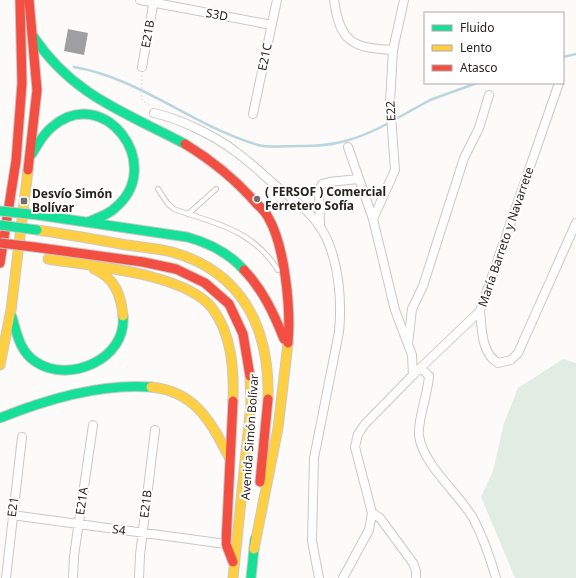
<svg xmlns="http://www.w3.org/2000/svg" width="576" height="578" viewBox="0 0 576 578" font-family="'Noto Sans',sans-serif">
<style>
.green{fill:#e1ede2}
.lines{fill:none;stroke-linecap:round;stroke-linejoin:round}
.stream{stroke:#b8d6e0;stroke-width:2.5}
.building{fill:#9f9ea0}
.lane-casing{stroke:#ccc7c4;stroke-width:6}
.street-casing{stroke:#ccc7c4;stroke-width:10}
.fast-casing{stroke:#ccc7c4;stroke-width:11}
.slow-casing{stroke:#ccc7c4;stroke-width:11}
.jam-casing{stroke:#ccc7c4;stroke-width:11}
.path{stroke:#e6e5e5;stroke-width:1.5;stroke-dasharray:2 2;stroke-linecap:butt}
.lane{stroke:#fffefe;stroke-width:4}
.street{stroke:#fffefe;stroke-width:8}
.fast{stroke:#16e098;stroke-width:9}
.slow{stroke:#ffcf43;stroke-width:9}
.jam{stroke:#f24e42;stroke-width:9}
.fast-bridge-casing{stroke:#ccc7c4;stroke-width:11;stroke-linecap:butt}
.jam-bridge-casing{stroke:#ccc7c4;stroke-width:11;stroke-linecap:butt}
.fast-bridge{stroke:#16e098;stroke-width:9}
.jam-bridge{stroke:#f24e42;stroke-width:9}
.poi-dot{fill:#736e6b;stroke:#fff;stroke-width:1.5}
.labels{text-anchor:middle;stroke-width:4;stroke-linejoin:round;paint-order:stroke}
.street-label{font-size:12px;fill:#28221e;stroke:#fff}
.poi-label{font-size:12px;font-weight:bold;fill:#28221e;stroke:#fff;text-anchor:start}
</style>
<rect width="100%" height="100%" fill="#fdfbf9"/>
<path class="green" d="M 563,359 L 576,363 L 576,578 L 515,578 L 481,497 L 493,471 L 504,423 L 518,388 Z"/>
<g class="lines">
<path class="stream" d="M 563,57 L 576,54
M 74,67 C 140,78 193,126 258,145 C 269,148 285,146 297,146 C 333,147 357,140 389,123
M 394,120 L 430,100 L 477,83"/>
</g>
<path class="building" d="M 68,29 L 88,33 L 84,55 L 64,51 Z"/>
<g class="lines">
<g class="lane-casing">
<path id="lane" d="M 158,189 L 168,204 L 174,209 C 216,224 252,229 278,270
M 188,214 L 216,189"/>
</g>
<g class="street-casing">
<path id="street" d="M 140,0 L 272,25
M 334,0 C 340,43 353,48 393,50
M 142,67 L 154,0
M 154,113 C 180,119 214,135 236,152 C 253,164 268,180 285,193 C 303,207 315,216 326,237 C 339,265 342,301 339,332 L 314,458 L 312,541 L 319,578
M 253,114 L 277,0
M 348,147 L 373,219 L 395,310 L 412,355 L 413,375
M 373,219 L 395,170 L 390,102 L 393,50 L 404,0
M 320,225 L 319,190 L 322,184 L 329,182 L 358,179
M 480,311 C 482,329 481,353 498,363 L 511,360 L 518,353 L 576,223
M 408,344 L 412,309 L 423,286 L 464,158 L 479,128 L 489,95
M 419,369 L 424,371 L 429,376 C 428,394 417,421 419,436 C 423,464 458,493 473,518 C 483,537 490,557 496,578
M 372,513 L 380,518 L 413,563 L 416,571 L 416,578
M 12,515 L 226,544
M 6,578 L 22,437
M 73,578 L 74,556 L 93,425
M 139,578 L 140,555 L 155,430
M 343,578 L 369,530 L 372,513 L 355,447 L 358,434 L 365,424 L 413,375 L 480,311 L 559,83"/>
</g>
<g class="fast-casing">
<path id="fast" d="M 33,36 C 73,96 125,112 185,144
M 32,154 C 38,144 43,134 52,127 C 103,82 167,165 115,208 C 108,215 97,218 88,222
M 38,215 L 187,237 C 209,243 229,253 244,270
M 12,317 C 17,334 20,352 36,362 C 69,384 127,359 123,316
M 0,418 C 47,399 100,383 151,387
M 251,578 L 255,539"/>
</g>
<g class="slow-casing">
<path id="slow" d="M 37,230 C 65,234 93,239 121,244 C 138,247 155,248 172,252 C 243,272 270,329 268,399
M 48,259 C 90,266 185,273 212,308 C 232,334 234,370 233,401
M 94,269 C 115,278 121,295 123,316
M 0,365 L 11,310 L 28,170
M 151,387 C 195,391 211,422 229,457
M 254,549 L 278,428 L 288,343
M 233,578 L 251,404 L 250,376"/>
</g>
<g class="jam-casing">
<path id="jam" d="M 185,144 C 213,161 235,179 256,203 C 260,207 265,211 268,217 C 285,246 291,309 288,343
M 28,170 L 37,90 L 29,0
M 34,247 L 143,262 L 176,269 L 205,283 L 229,304 L 243,334 L 250,376
M 0,263 L 16,161 L 22,83 L 20,0
M 244,270 C 263,290 274,314 284,339
M 260,482 L 268,399
M 233,562 L 226,544 L 233,401"/>
</g>
<path class="path" d="M 142,75 L 141,99 L 151,106"/>
<use href="#lane" class="lane"/>
<use href="#street" class="street"/>
<use href="#fast" class="fast"/>
<use href="#slow" class="slow"/>
<use href="#jam" class="jam"/>
<g class="fast-bridge-casing">
<path id="fast-bridge" d="M 0,211 L 38,215
M 0,225 L 37,230"/>
</g>
<g class="jam-bridge-casing">
<path id="jam-bridge" d="M 0,243 L 34,247"/>
</g>
<use href="#fast-bridge" class="fast-bridge"/>
<use href="#jam-bridge" class="jam-bridge"/>
</g>
<g class="poi-dot">
<circle cx="257" cy="199" r="4"/>
<rect x="20" y="197" width="8" height="8" rx="2"/>
</g>
<g class="labels">
<g class="street-label">
<text transform="translate(217 15) rotate(11)" y="4">S3D</text>
<text transform="translate(148 34) rotate(-80)" y="4">E21B</text>
<text transform="translate(265 57) rotate(-78)" y="4">E21C</text>
<text transform="translate(391 111) rotate(-93)" y="4">E22</text>
<text transform="translate(506 237) rotate(-71)" y="4">María Barreto y Navarrete</text>
<text transform="translate(250 437) rotate(-86)" y="4">Avenida Simón Bolívar</text>
<text transform="translate(82 501) rotate(-82)" y="4">E21A</text>
<text transform="translate(146 504) rotate(-83)" y="4">E21B</text>
<text transform="translate(13 507) rotate(-83)" y="4">E21</text>
<text transform="translate(119 530) rotate(8)" y="4">S4</text>
</g>
<g class="poi-label">
<text x="265" y="196">( FERSOF ) Comercial<tspan x="265" dy="14">Ferretero Sofía</tspan></text>
<text x="32" y="198">Desvío Simón<tspan x="32" dy="14">Bolívar</tspan></text>
</g>
</g>
<rect x="424" y="12" width="140" height="72" fill="#ffffff" stroke="#a9a7a5"/>
<rect x="432" y="25" width="20" height="6" fill="#16e098" stroke="#a9a7a5"/>
<text x="460" y="32" font-size="12" fill="#28221e">Fluido</text>
<rect x="432" y="45" width="20" height="6" fill="#ffcf43" stroke="#a9a7a5"/>
<text x="460" y="52" font-size="12" fill="#28221e">Lento</text>
<rect x="432" y="65" width="20" height="6" fill="#f24e42" stroke="#a9a7a5"/>
<text x="460" y="72" font-size="12" fill="#28221e">Atasco</text>
</svg>
